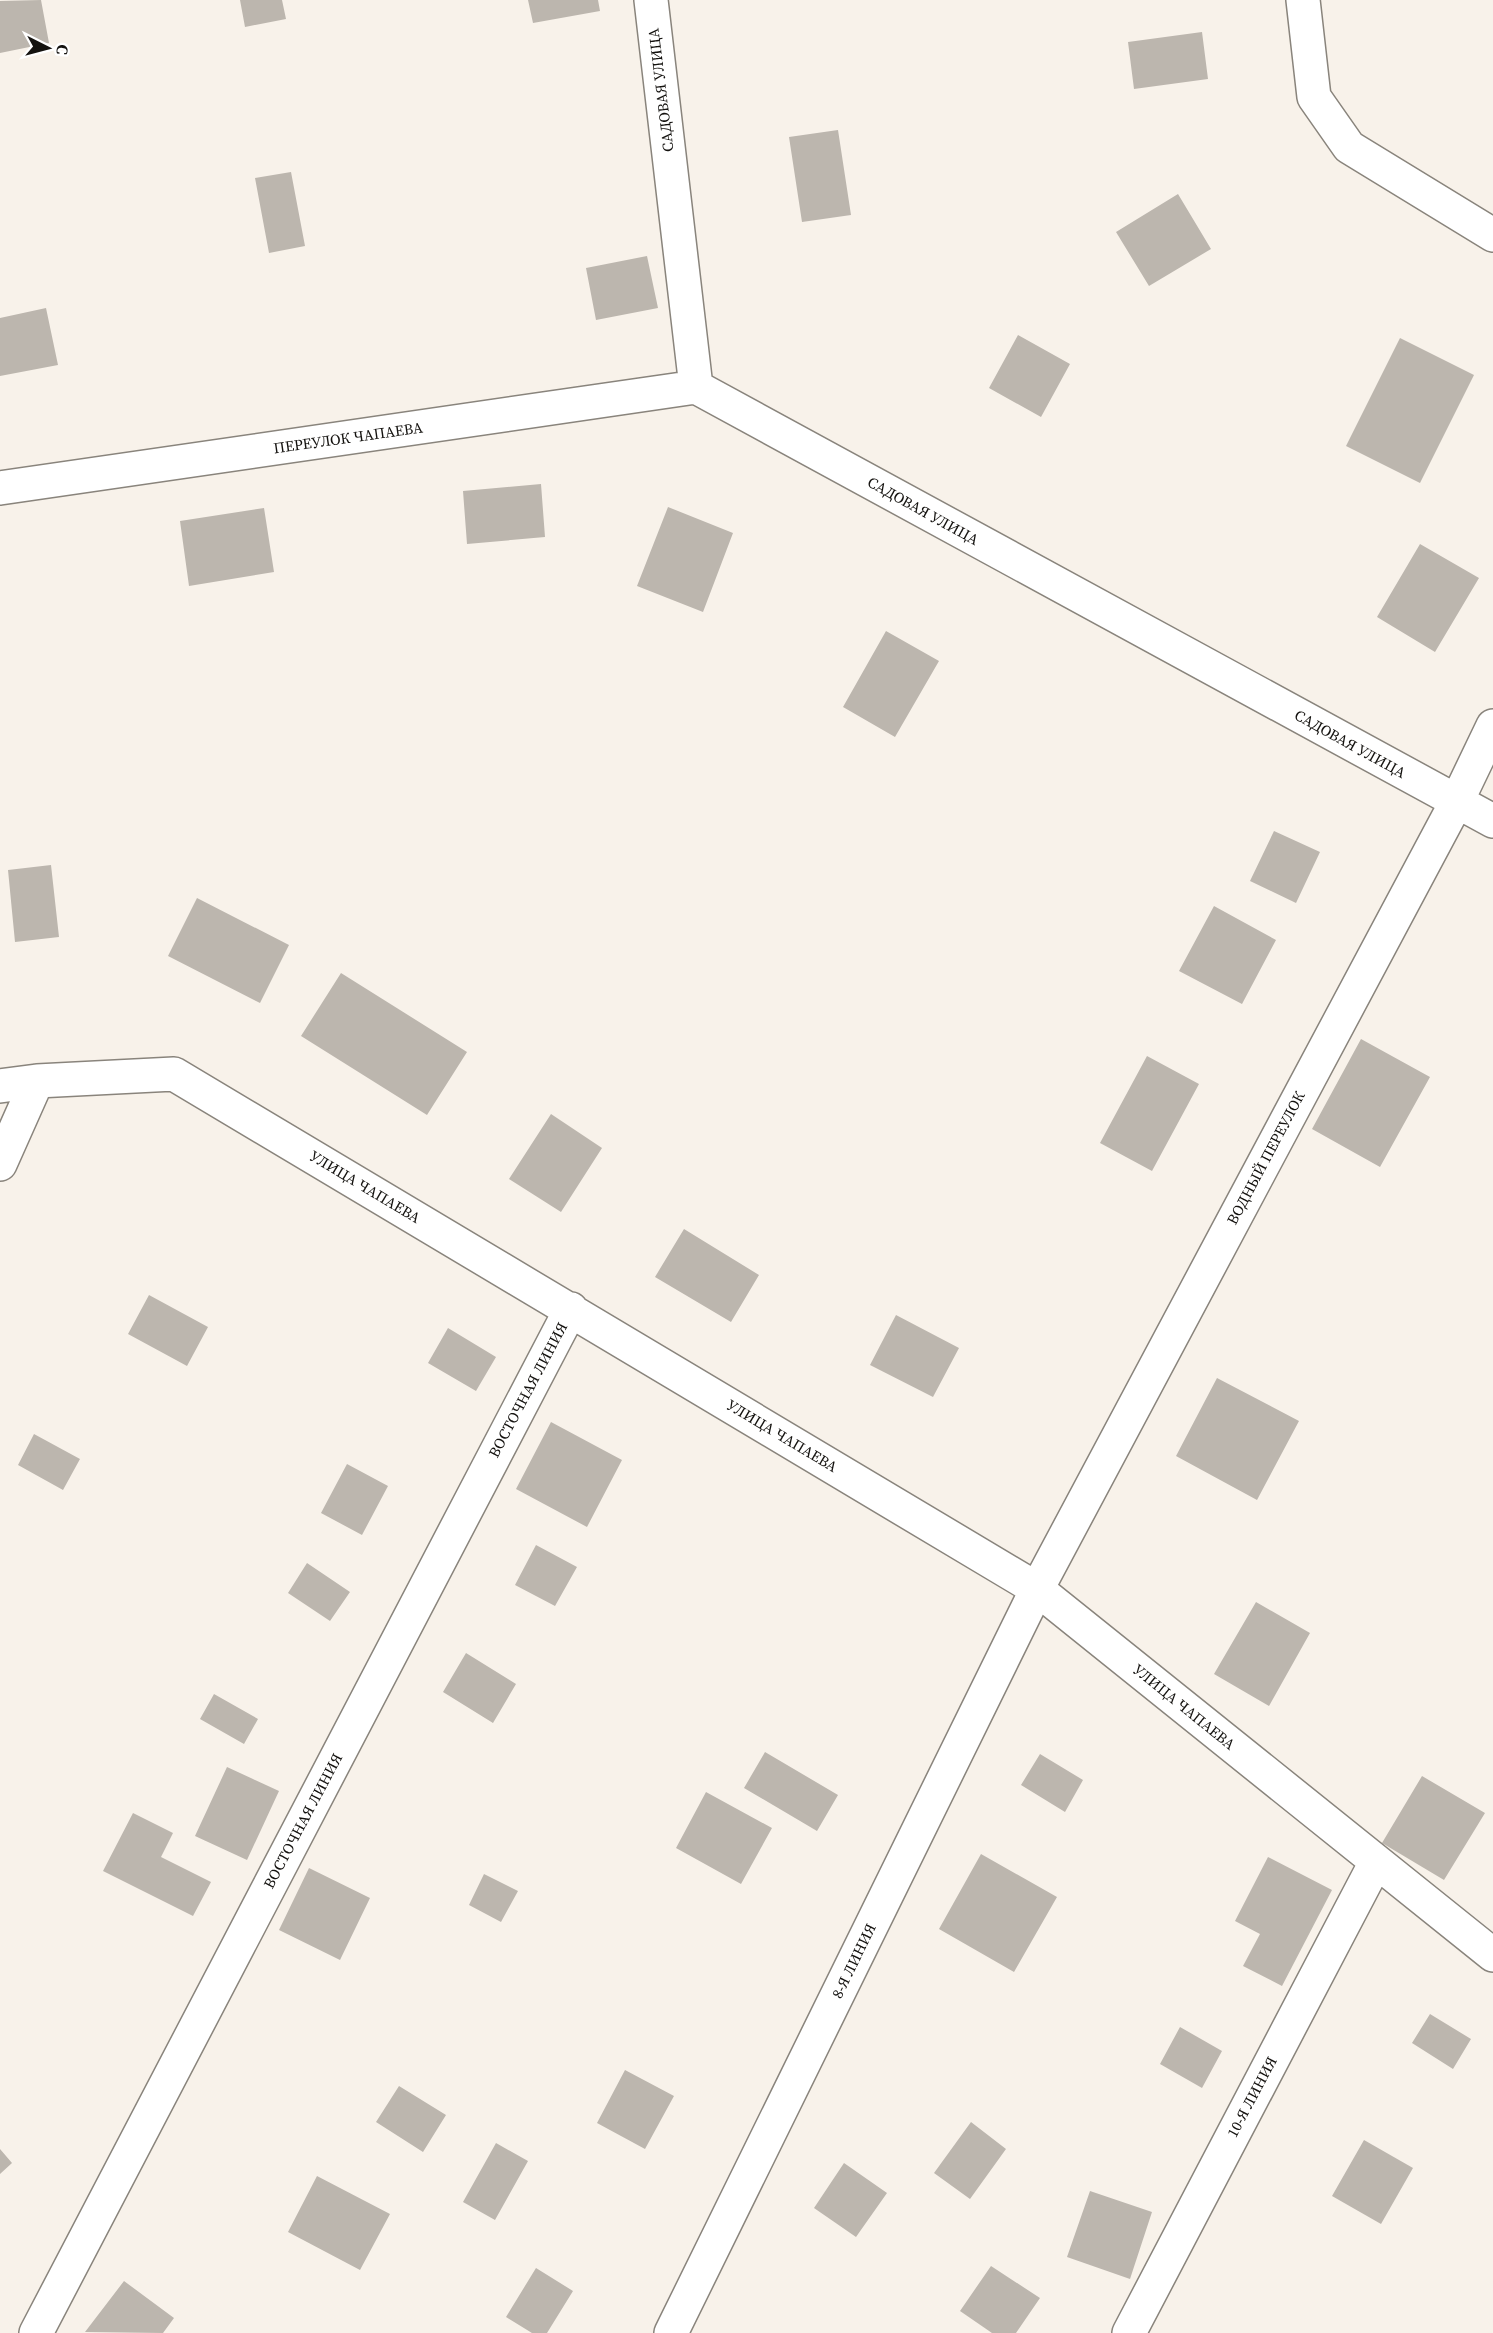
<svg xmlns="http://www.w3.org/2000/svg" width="1493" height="2333" viewBox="0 0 1493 2333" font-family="'Source Serif 4',serif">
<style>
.building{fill:#bcb6ae}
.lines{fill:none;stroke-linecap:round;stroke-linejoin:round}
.minor-casing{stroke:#89847c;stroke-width:36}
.minor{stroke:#fff;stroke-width:33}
.labels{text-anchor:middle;stroke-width:6;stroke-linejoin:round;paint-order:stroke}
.street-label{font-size:15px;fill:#14120f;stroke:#fff}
</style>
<rect width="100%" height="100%" fill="#f8f2ea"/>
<path class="building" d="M 41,0 L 49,43 L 0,53 L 0,1 Z
M 240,0 L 282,0 L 286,19 L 245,27 Z
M 528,0 L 598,0 L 600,11 L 533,23 Z
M 1202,32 L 1208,79 L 1134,89 L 1128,42 Z
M 838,130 L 851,215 L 802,222 L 789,137 Z
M 291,172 L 305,246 L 269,253 L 255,178 Z
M 1178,194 L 1211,249 L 1149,286 L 1116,232 Z
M 647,256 L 658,308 L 596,320 L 586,268 Z
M 46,308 L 58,365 L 0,376 L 0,318 Z
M 1018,335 L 1070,364 L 1041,417 L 989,388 Z
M 1400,338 L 1474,375 L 1420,483 L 1346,446 Z
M 541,484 L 545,537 L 467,544 L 463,491 Z
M 668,507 L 733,533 L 703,612 L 637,586 Z
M 264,508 L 274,572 L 189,586 L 180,521 Z
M 1420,544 L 1479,578 L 1435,652 L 1377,617 Z
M 886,631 L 939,661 L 895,737 L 843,707 Z
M 1274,831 L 1320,852 L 1296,903 L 1250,881 Z
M 51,865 L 59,937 L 15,942 L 8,870 Z
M 197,898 L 289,945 L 260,1003 L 168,956 Z
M 1214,906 L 1276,940 L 1242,1004 L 1179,971 Z
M 341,973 L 467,1052 L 427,1115 L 301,1036 Z
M 1361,1039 L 1430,1077 L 1380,1167 L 1312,1129 Z
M 1147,1056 L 1199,1084 L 1152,1171 L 1100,1143 Z
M 551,1114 L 602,1148 L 561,1212 L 509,1179 Z
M 684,1229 L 759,1275 L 731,1322 L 655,1277 Z
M 149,1295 L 208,1327 L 187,1366 L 128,1334 Z
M 896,1315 L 959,1348 L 933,1397 L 870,1365 Z
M 448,1328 L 496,1357 L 476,1391 L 428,1363 Z
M 1217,1378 L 1299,1421 L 1257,1500 L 1176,1456 Z
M 551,1422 L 622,1460 L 587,1527 L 516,1489 Z
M 34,1434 L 80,1459 L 63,1490 L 18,1465 Z
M 347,1464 L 388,1486 L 362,1535 L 321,1513 Z
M 536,1545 L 577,1567 L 555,1606 L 515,1585 Z
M 307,1563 L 350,1592 L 330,1621 L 288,1593 Z
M 1256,1602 L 1310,1633 L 1269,1706 L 1214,1674 Z
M 466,1653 L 516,1684 L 493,1723 L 443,1692 Z
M 214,1694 L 258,1719 L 244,1744 L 200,1719 Z
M 765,1752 L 838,1795 L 817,1831 L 744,1788 Z
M 1040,1754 L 1083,1780 L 1065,1812 L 1021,1785 Z
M 227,1767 L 279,1791 L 247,1860 L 195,1836 Z
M 1422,1776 L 1485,1813 L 1444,1880 L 1382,1843 Z
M 706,1792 L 772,1828 L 741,1884 L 676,1848 Z
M 133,1813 L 173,1833 L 161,1857 L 211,1882 L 193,1916 L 103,1871 Z
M 981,1854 L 1057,1897 L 1014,1972 L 939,1929 Z
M 1268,1857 L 1332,1890 L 1282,1986 L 1243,1966 L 1260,1934 L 1235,1921 Z
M 309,1868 L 370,1898 L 340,1960 L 279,1930 Z
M 484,1874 L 518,1891 L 501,1922 L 469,1905 Z
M 1430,2014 L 1471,2039 L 1453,2069 L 1412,2043 Z
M 1180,2027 L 1222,2051 L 1202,2088 L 1160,2064 Z
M 625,2070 L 674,2096 L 645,2149 L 597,2123 Z
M 399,2086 L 446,2115 L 423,2152 L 376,2122 Z
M 971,2122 L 1006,2149 L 970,2199 L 934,2173 Z
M 1364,2140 L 1413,2168 L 1381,2224 L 1332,2196 Z
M 496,2143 L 528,2161 L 495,2220 L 463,2202 Z
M 0,2149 L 12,2163 L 0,2174 Z
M 844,2163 L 887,2193 L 856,2237 L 814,2208 Z
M 317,2176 L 390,2214 L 360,2270 L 288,2232 Z
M 1090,2191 L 1152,2212 L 1130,2279 L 1067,2257 Z
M 991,2266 L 1040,2298 L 1016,2333 L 992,2333 L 960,2311 Z
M 536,2268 L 573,2291 L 547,2333 L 532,2333 L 506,2317 Z
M 124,2281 L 174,2318 L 163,2333 L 85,2332 Z"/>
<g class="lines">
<g class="minor-casing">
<path id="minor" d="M 651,0 L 696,387 L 1493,821
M 1303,0 L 1314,97 L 1349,147 L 1493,235
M 0,488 L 696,387
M 0,1086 L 37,1081 L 174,1074 L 1037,1589 L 1493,1955
M 0,1164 L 37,1081
M 36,2333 L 571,1309
M 671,2333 L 1037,1589 L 1457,801 L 1493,726
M 1129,2333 L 1376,1862"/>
</g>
<use href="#minor" class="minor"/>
</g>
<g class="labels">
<g class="street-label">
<text transform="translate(661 90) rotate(-97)" y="5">САДОВАЯ УЛИЦА</text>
<text transform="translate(348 438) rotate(-8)" y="5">ПЕРЕУЛОК ЧАПАЕВА</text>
<text transform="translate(923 511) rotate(29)" y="5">САДОВАЯ УЛИЦА</text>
<text transform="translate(1350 744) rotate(29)" y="5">САДОВАЯ УЛИЦА</text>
<text transform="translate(1266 1158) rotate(-62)" y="5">ВОДНЫЙ ПЕРЕУЛОК</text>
<text transform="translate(365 1187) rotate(31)" y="5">УЛИЦА ЧАПАЕВА</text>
<text transform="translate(528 1390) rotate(-62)" y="5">ВОСТОЧНАЯ ЛИНИЯ</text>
<text transform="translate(782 1436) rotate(31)" y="5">УЛИЦА ЧАПАЕВА</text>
<text transform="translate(1184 1707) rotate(39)" y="5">УЛИЦА ЧАПАЕВА</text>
<text transform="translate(303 1821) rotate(-62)" y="5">ВОСТОЧНАЯ ЛИНИЯ</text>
<text transform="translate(854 1961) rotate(-64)" y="5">8-Я ЛИНИЯ</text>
<text transform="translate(1252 2097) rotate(-62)" y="5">10-Я ЛИНИЯ</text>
</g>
</g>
<g transform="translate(48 48) rotate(96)" stroke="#ffffff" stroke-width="4.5" paint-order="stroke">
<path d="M0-4.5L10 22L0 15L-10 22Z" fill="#14120f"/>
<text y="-9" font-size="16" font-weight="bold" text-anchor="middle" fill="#14120f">С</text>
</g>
</svg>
